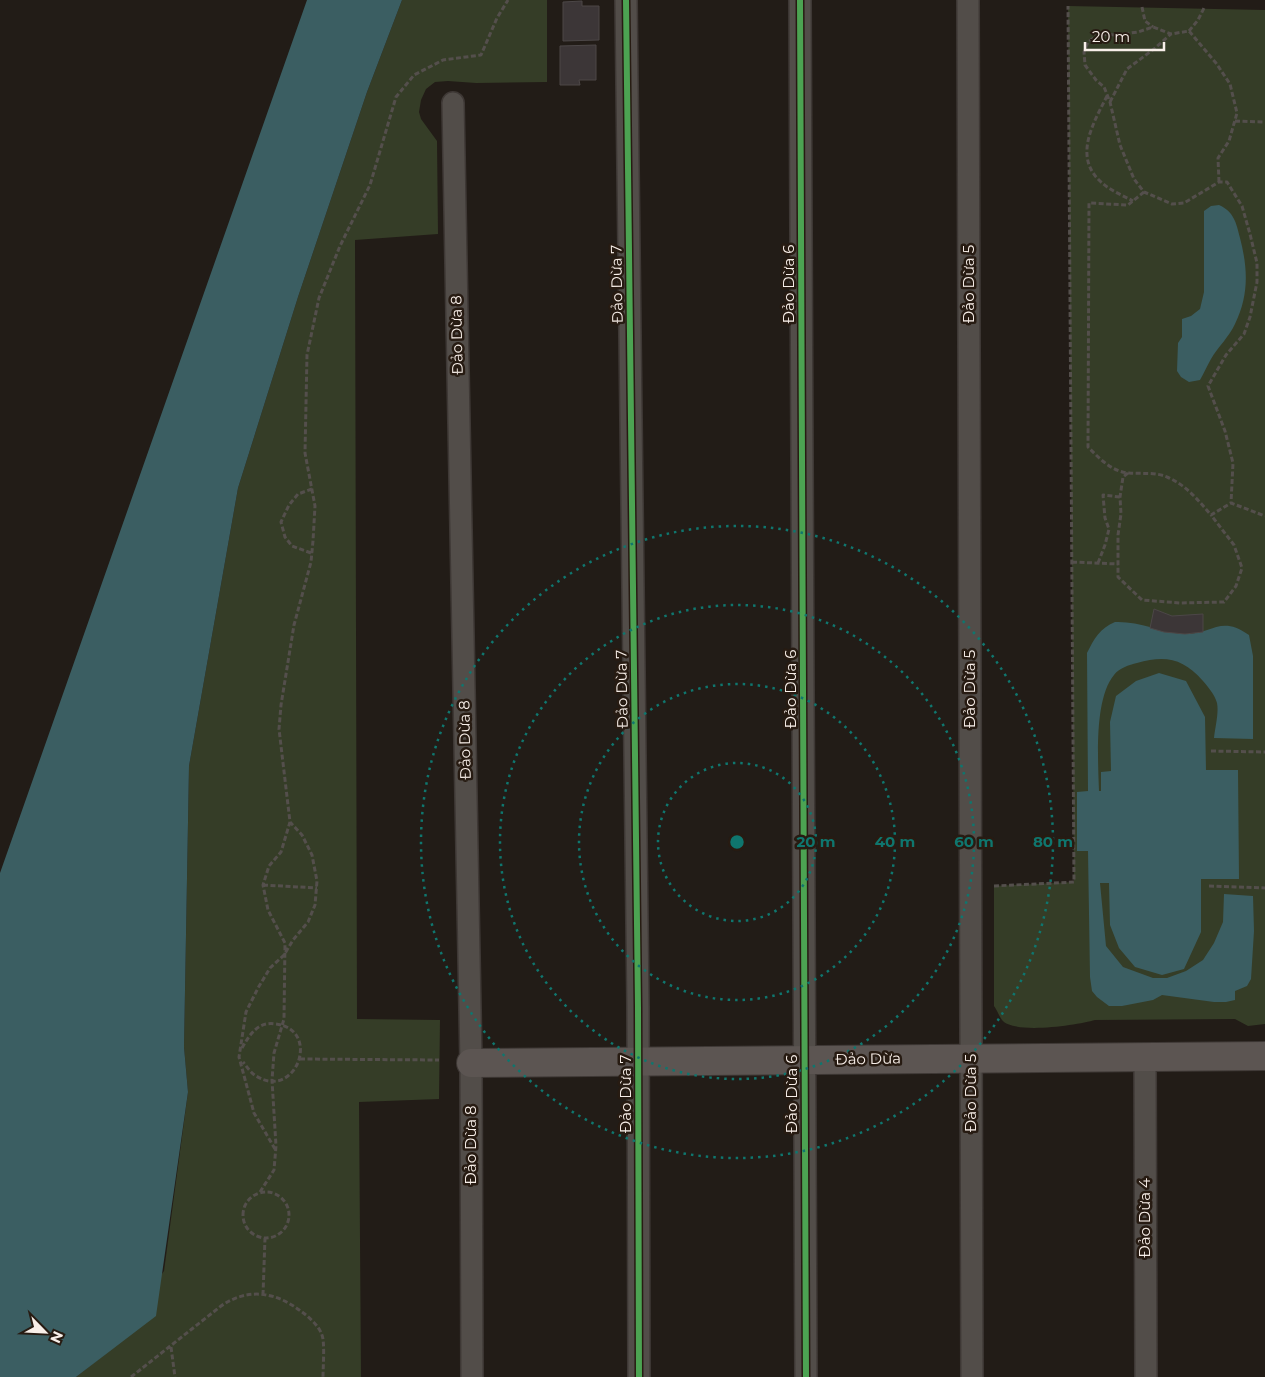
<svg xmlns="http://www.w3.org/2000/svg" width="1265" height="1377" viewBox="0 0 1265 1377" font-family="Montserrat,sans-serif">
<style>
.green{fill:#353d27}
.water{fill:#3b5e62}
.building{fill:#3c3637;stroke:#4c4747}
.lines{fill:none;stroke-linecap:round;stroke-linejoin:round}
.street-casing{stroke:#3e3835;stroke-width:24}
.secondary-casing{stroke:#3e3835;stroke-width:30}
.path{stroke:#544f4c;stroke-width:3;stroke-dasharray:5 2.5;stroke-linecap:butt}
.street{stroke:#524d49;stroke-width:21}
.secondary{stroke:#5c5552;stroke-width:28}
.cycleway-casing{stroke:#271b12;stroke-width:9}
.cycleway{stroke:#4ca352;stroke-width:6}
.ring{fill:none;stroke:#0f766e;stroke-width:2.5;stroke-dasharray:2.5 5}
.labels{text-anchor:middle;stroke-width:5;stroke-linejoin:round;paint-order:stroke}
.street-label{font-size:15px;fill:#f8efe9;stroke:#271b12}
.centre{fill:#0f766e;stroke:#271b12;stroke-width:2.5}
.ring-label{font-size:15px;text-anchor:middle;font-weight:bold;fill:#0f766e;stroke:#271b12;stroke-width:5;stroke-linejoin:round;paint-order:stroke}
</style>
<rect width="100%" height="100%" fill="#221c17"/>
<path class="green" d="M 402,0 L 547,0 L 547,82 L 476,83 L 448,81 L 435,82 L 426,89 L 421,100 L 419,112 L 421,119 L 437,141 L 438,234 L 355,240 L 357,1019 L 440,1020 L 439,1099 L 359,1102 L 361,1377 L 76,1377 L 104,1355 L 164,1271 L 188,1092 L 184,1047 L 189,766 L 238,488 L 298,297 L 367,92 Z
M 1068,6 L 1265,10 L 1265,1024 L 1248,1026 L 1235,1019 L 1095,1020 C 1078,1025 1014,1035 1002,1020 C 999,1016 997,1010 994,1006 L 994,886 L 1074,882 Z"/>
<path class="water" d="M 307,0 L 402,0 L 367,92 L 298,297 L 238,488 L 189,766 L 184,1047 L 188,1092 L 156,1316 L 76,1377 L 0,1377 L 0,873 Z
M 1219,205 C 1234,212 1236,222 1240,238 C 1248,269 1249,295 1235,324 C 1229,337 1218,347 1211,359 C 1207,366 1204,373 1200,380 L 1189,382 L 1181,377 L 1177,371 L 1178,343 L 1182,337 L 1182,319 L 1191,316 L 1200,309 L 1204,292 L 1204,211 L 1211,206 Z
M 1115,622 C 1139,621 1160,632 1183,634 C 1212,635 1220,614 1249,635 L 1253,656 L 1253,739 L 1214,738 C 1215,728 1219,713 1217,703 C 1215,695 1208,687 1203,681 C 1183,658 1165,655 1137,663 C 1129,665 1119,668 1114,675 C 1094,699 1098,760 1099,791 L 1101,791 L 1101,772 L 1111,771 L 1110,722 L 1116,696 L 1136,681 L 1159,673 L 1186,681 L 1205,717 L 1206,770 L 1238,770 L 1239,879 L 1201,879 L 1201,932 L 1184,969 L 1162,975 L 1135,967 L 1119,948 L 1110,925 L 1109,883 L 1100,883 L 1106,946 L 1123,967 L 1153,978 L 1167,978 L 1186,971 L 1203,960 L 1214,943 L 1223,922 L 1224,894 L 1253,896 L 1254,931 L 1251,979 L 1247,986 L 1235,991 L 1235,1000 L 1226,1002 L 1214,1002 L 1162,995 L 1153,1000 L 1122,1006 L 1109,1006 L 1097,997 L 1092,991 L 1090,977 L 1088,851 L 1077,851 L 1077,792 L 1088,791 L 1087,653 C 1094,639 1100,628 1115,622 Z"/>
<path class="building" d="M 582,1 L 582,6 L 599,6 L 599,40 L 563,41 L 563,2 Z
M 596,45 L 596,80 L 579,80 L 580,85 L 560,85 L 560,46 Z
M 1154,609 L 1172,616 L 1203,614 L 1203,632 L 1185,634 L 1164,632 L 1150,628 Z"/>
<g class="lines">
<g class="street-casing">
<path id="street" d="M 626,0 L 638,1007 L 639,1377
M 800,0 L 806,1377
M 968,0 L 972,1377
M 453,103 L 471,1063 L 472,1377
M 1145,1058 L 1146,1377"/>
</g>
<g class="secondary-casing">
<path id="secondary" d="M 471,1063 L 1265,1056"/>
</g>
<path class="path" d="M 1142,7 L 1145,21 L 1153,27
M 1189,31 L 1198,20 L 1204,8
M 1107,96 C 1094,122 1073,156 1100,181 C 1109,190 1122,195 1133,201
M 1110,102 L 1127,69 L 1154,49 L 1171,34
M 1235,121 L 1265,122
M 1219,182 L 1218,158 L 1229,141 L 1237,113 L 1230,84 L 1216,63 L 1189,31 L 1171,34 L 1153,27 L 1138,32 L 1116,35 L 1099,34 L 1088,42 L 1084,52 L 1085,65 L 1096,80 L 1104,87 L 1110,102 L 1120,145 L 1134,179 L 1144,192 L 1172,204 L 1184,203 L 1219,182 L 1227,182 L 1242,206 L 1250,234 L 1257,263 L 1257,282 L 1250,317 L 1244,334 L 1226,355 L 1208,386 L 1225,431 L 1233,463 L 1231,503
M 1144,192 L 1128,205 L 1089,203 L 1088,447 C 1099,458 1112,472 1129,473 C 1142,474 1156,472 1167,477 C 1186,485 1198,500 1211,515 L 1231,503 L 1265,516
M 1128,473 L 1123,477 L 1120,497 L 1121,514 L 1118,535 L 1118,577 L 1142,600 L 1180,603 L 1224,602 L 1236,586 L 1242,568 L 1234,545 L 1211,515
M 311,553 L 292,546 L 285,537 L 281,522 L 289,505 L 298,494 L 312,489
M 1072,562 L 1118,564
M 1098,563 L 1105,545 L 1109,529 L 1105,518 L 1103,495 L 1120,497
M 1211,751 L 1265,752
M 263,885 L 317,888
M 994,886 L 1074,882 L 1068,6
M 1209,886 L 1265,888
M 242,1048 C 250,1034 258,1021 276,1024 C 322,1030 296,1101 256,1076 C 251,1073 247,1067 243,1062
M 300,1059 L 439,1060
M 275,1149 L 254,1113 L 239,1057 L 246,1012 L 258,988 L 270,968 L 284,955 L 293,940 L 308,922 L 315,905 L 317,881 L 312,855 L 302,835 L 290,822
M243 1215a23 23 0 1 1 46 0a23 23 0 1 1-46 0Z
M 260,1192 L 274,1170 L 276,1146 L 272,1080 L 274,1053 L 284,1019 L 285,943 L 268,910 L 263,885 L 269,866 L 281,852 L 290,822 L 279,729 L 281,705 L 294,625 L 311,562 L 313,541 L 315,506 L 305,453 L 307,355 L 319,298 L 340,246 L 370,185 L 396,97 L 414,75 L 443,60 L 481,55 L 497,18 L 508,0
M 263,1295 L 265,1238
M 171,1347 L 175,1377
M 131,1377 L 221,1306 C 249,1287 276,1292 302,1312 C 309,1317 319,1326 322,1335 C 325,1343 323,1367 323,1377"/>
<use href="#street" class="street"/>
<use href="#secondary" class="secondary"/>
<g class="cycleway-casing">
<path id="cycleway" d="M 626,0 L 638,1007 L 639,1377
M 800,0 L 806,1377"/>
</g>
<use href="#cycleway" class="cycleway"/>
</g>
<g class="ring">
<circle cx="737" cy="842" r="79"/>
<circle cx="737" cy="842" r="158"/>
<circle cx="737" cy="842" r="237"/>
<circle cx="737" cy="842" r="316"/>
</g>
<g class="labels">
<g class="street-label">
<text transform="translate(617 284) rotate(-91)" y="5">Đảo Dừa 7</text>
<text transform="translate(789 284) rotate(-90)" y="5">Đảo Dừa 6</text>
<text transform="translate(969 284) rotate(-90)" y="5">Đảo Dừa 5</text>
<text transform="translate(457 335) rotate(-91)" y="5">Đảo Dừa 8</text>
<text transform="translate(622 689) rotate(-91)" y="5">Đảo Dừa 7</text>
<text transform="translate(791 689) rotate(-90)" y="5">Đảo Dừa 6</text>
<text transform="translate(970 689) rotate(-90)" y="5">Đảo Dừa 5</text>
<text transform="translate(465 740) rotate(-91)" y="5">Đảo Dừa 8</text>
<text transform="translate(868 1059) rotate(-1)" y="5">Đảo Dừa</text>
<text transform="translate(971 1093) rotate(-90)" y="5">Đảo Dừa 5</text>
<text transform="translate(626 1094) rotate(-90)" y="5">Đảo Dừa 7</text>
<text transform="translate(792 1094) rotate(-90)" y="5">Đảo Dừa 6</text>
<text transform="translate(471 1145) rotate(-90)" y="5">Đảo Dừa 8</text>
<text transform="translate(1145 1218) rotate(-90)" y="5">Đảo Dừa 4</text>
</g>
</g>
<circle cx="737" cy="842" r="8" class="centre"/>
<g class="ring-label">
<text x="816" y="847">20 m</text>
<text x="895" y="847">40 m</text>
<text x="974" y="847">60 m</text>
<text x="1053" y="847">80 m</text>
</g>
<g transform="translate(45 1332) rotate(114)" stroke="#271b12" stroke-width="4" paint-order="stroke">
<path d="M0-4L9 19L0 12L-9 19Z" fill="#f8efe9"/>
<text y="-8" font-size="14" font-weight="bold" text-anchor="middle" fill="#f8efe9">N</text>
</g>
<path d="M1085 42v8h79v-8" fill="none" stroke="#f8efe9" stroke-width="2.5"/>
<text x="1092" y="42" font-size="15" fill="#f8efe9" stroke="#271b12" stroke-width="4" paint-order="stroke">20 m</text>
</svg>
